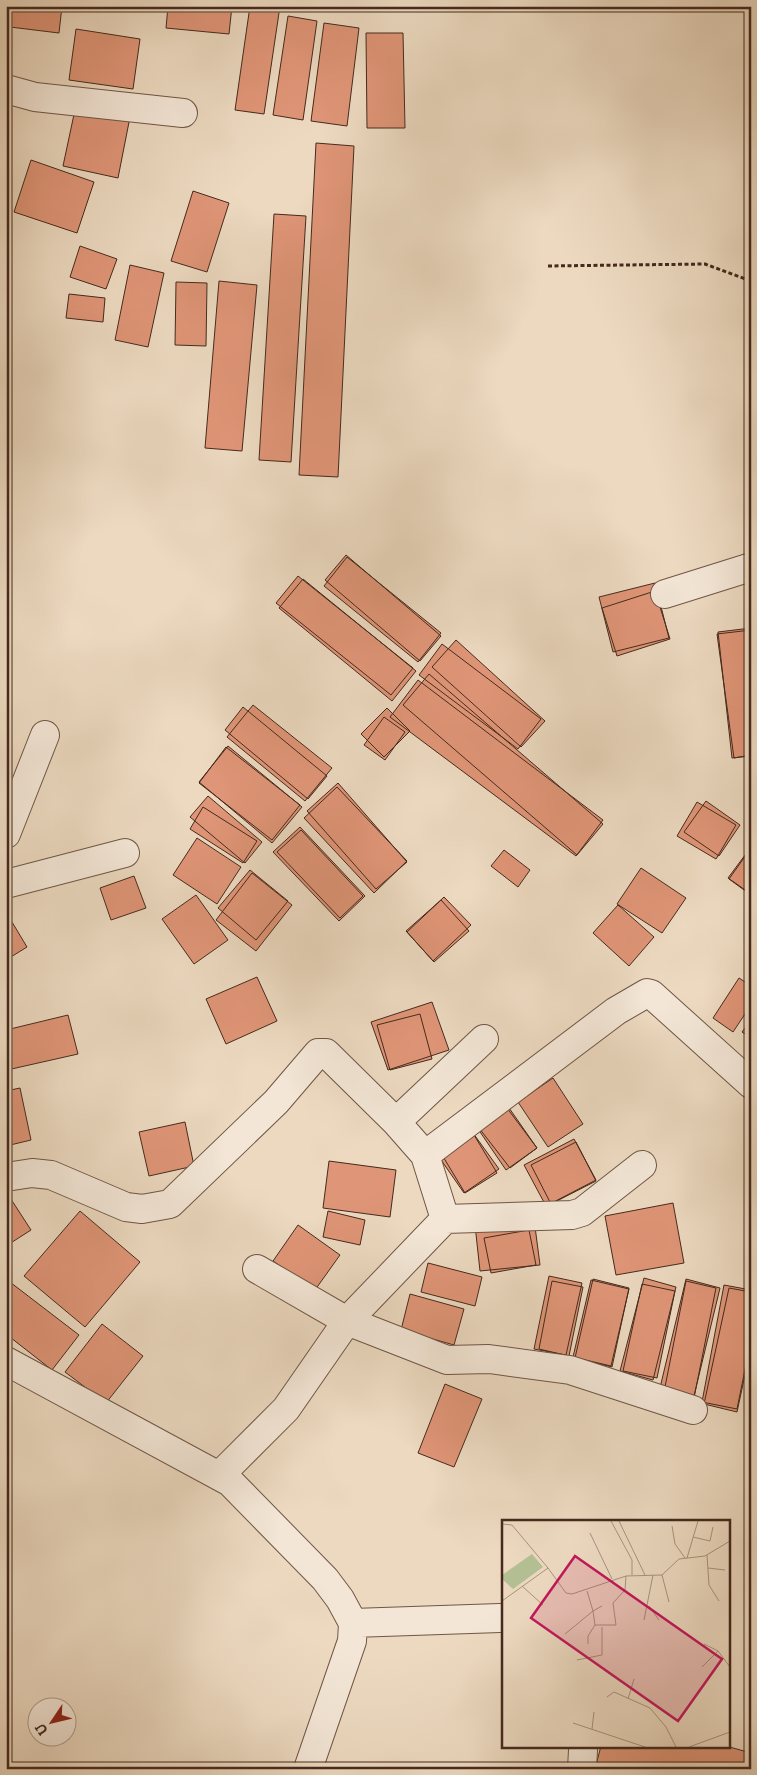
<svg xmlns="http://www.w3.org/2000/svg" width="757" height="1775" viewBox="0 0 757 1775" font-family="'IM FELL DW Pica',serif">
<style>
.building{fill:#df9577;stroke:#452a1d}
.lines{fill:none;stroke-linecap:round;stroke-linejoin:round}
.minor-casing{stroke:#6f5646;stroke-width:30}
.path{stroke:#452a1d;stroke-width:3;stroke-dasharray:4 2.5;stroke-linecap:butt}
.minor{stroke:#f3e6d6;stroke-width:28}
.inset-road{fill:none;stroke:#a9937f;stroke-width:1}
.view{fill:#c2185b;fill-opacity:0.15;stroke:#c2185b;stroke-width:2.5}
.inset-edge{fill:none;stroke:#452a1d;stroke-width:2.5}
</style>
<rect width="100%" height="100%" fill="#ecd9c0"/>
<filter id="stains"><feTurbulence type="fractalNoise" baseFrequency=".004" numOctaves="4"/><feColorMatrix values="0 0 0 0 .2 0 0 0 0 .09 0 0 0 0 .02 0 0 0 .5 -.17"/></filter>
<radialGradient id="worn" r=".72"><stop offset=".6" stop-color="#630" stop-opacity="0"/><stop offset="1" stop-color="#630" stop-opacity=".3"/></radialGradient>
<path class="building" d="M 12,6 L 62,6 L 59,33 L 10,27 Z
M 168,6 L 232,6 L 229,34 L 166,28 Z
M 250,6 L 280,6 L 264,114 L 235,110 Z
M 288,16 L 317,21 L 303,120 L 273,115 Z
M 324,23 L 359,28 L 347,126 L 311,121 Z
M 76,29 L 140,39 L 133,89 L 69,80 Z
M 366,33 L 403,33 L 405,128 L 367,128 Z
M 76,105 L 130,117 L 118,178 L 63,166 Z
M 316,143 L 354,146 L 338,477 L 299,475 Z
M 31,160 L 94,182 L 77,233 L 14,212 Z
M 193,191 L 229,203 L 207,272 L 171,261 Z
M 274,214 L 306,216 L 291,462 L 259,460 Z
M 80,246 L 117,259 L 106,289 L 70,277 Z
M 130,265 L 164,273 L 148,347 L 115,340 Z
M 219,281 L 257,285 L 242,451 L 205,448 Z
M 176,282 L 207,283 L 206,346 L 175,345 Z
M 69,294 L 105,298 L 103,322 L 66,318 Z
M 346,555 L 441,636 L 420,661 L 325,580 Z
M 347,557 L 441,633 L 418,662 L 324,586 Z
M 298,576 L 413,668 L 391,695 L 276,603 Z
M 303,579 L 416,671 L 392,701 L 279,608 Z
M 655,583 L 669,638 L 613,652 L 599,597 Z
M 655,591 L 670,639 L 617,656 L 602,608 Z
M 751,628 L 751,756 L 732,758 L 718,632 Z
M 751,630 L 751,755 L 734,758 L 717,634 Z
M 456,640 L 545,721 L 521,747 L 432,667 Z
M 442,644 L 541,719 L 518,749 L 419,675 Z
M 429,674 L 603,824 L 577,855 L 403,705 Z
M 418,680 L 603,820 L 576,856 L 390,717 Z
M 253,705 L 332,768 L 305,801 L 227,737 Z
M 243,707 L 327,776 L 308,799 L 225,730 Z
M 387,708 L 410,731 L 384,757 L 361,734 Z
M 384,717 L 405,732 L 385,760 L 364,745 Z
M 228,746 L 302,807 L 272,843 L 199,782 Z
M 226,747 L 300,805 L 272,840 L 199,783 Z
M 338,783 L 407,862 L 376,889 L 307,811 Z
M 337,787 L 407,861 L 374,893 L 304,818 Z
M 208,796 L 262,842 L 245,863 L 190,817 Z
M 706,801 L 740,825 L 719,856 L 684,832 Z
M 697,802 L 736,825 L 716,859 L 677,836 Z
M 203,807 L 257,841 L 243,863 L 190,829 Z
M 300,827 L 365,896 L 339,921 L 273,852 Z
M 301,830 L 363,896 L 340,918 L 277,852 Z
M 197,838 L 241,867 L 217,904 L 173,875 Z
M 751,847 L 751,894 L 728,878 Z
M 751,848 L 751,895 L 729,879 Z
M 504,850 L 530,870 L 518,887 L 491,866 Z
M 641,868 L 686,898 L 662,933 L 617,904 Z
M 250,870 L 288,901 L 256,940 L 218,908 Z
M 252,873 L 292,905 L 256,951 L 216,920 Z
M 134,876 L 146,908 L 111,920 L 100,888 Z
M 196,895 L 228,940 L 194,964 L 162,919 Z
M 444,897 L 471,925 L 433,961 L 407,932 Z
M 441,900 L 469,931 L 434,962 L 406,931 Z
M 618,905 L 654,937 L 629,966 L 593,933 Z
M 9,917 L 27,947 L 6,960 L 6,919 Z
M 257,977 L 277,1021 L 226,1044 L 206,999 Z
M 739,978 L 751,986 L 751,1005 L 733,1032 L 713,1018 Z
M 432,1002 L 449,1050 L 388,1070 L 371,1022 Z
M 420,1014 L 432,1059 L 390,1070 L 377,1025 Z
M 68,1015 L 78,1054 L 7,1070 L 6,1030 Z
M 751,1020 L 751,1038 L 742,1032 Z
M 553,1078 L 583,1124 L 548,1147 L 518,1102 Z
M 20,1088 L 31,1140 L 6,1146 L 6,1091 Z
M 507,1105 L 537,1148 L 506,1170 L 476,1126 Z
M 507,1108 L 537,1148 L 510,1168 L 479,1128 Z
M 185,1122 L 194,1166 L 149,1176 L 139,1132 Z
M 471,1130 L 497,1173 L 465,1193 L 439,1150 Z
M 473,1133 L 499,1169 L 464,1193 L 439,1157 Z
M 574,1139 L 596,1180 L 546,1206 L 524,1165 Z
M 576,1142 L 596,1181 L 551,1204 L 531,1165 Z
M 329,1161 L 396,1170 L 390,1217 L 323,1208 Z
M 7,1193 L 31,1230 L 6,1246 L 6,1194 Z
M 673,1203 L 684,1263 L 616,1275 L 605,1216 Z
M 80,1211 L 140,1262 L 85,1327 L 24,1276 Z
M 328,1211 L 365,1220 L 360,1245 L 323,1237 Z
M 534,1219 L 540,1265 L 480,1271 L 475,1225 Z
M 298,1225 L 340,1255 L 315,1290 L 273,1261 Z
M 529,1230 L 536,1265 L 491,1273 L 484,1238 Z
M 428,1263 L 482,1277 L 475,1306 L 421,1292 Z
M 549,1276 L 582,1283 L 566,1355 L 534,1349 Z
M 644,1278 L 676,1287 L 653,1380 L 620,1371 Z
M 6,1279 L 79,1335 L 52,1370 L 6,1334 Z
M 593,1279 L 629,1288 L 612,1367 L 575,1358 Z
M 686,1279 L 720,1288 L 693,1400 L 659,1392 Z
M 591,1280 L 629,1289 L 611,1366 L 573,1357 Z
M 552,1281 L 583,1287 L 569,1356 L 539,1349 Z
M 686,1281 L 716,1288 L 694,1398 L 664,1392 Z
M 642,1284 L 675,1291 L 657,1378 L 623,1371 Z
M 724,1285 L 751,1290 L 751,1340 L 737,1409 L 702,1402 Z
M 729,1288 L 751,1292 L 751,1347 L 737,1412 L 704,1404 Z
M 410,1294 L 464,1309 L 454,1345 L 401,1330 Z
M 102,1324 L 143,1356 L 106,1403 L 65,1372 Z
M 445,1384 L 482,1399 L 454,1467 L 418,1453 Z
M 601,1746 L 726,1746 L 751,1753 L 751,1769 L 595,1769 Z"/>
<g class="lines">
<g class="minor-casing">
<path id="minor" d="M 6,89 L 35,97 L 183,113
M 665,594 L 751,567
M 6,834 L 45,735
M 6,884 L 125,853
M 396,1122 L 484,1039
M 425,1155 L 616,1011 L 647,993 L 651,994 L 751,1084
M 6,1177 L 32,1173 L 51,1175 L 126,1207 L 142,1209 L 170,1204 L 276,1102 L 318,1053 L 326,1053 L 396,1122 L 425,1155 L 445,1219 L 347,1321 L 257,1269
M 445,1219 L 572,1215 L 582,1212 L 642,1165
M 6,1361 L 230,1482 L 325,1579 L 340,1599 L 353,1623 L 352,1641 L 308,1769
M 219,1476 L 286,1409 L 347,1321 L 447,1360 L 489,1359 L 570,1370 L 693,1410
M 353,1623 L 500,1618
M 582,1769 L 583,1750"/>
</g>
<path class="path" d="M 548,266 L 705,264 L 751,281"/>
<use href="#minor" class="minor"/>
</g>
<g transform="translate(502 1520)">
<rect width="228" height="228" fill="#ecd9c0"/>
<path d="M 30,34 L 41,47 L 11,69 L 0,59 L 0,55 Z" fill="#b5c095"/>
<path class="inset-road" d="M 109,1 L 130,40 L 130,55M 117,1 L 143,55M 0,4 L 10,5 L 46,48M 170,6 L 173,24 L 183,38M 88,13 L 110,59M 191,17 L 208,21 L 211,7M 205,35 L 207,65 L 217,81M 185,38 L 196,1M 206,48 L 223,50M 160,55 L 167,82M 20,66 L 41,85M 0,81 L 46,48 L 64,73 L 70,74 L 124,56 L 160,55 L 177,39 L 203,36 L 228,21M 100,86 L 91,91 L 93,105 L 114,105 L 111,83 L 123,70 L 124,56M 147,86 L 157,100M 142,100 L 151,55M 63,114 L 91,91 L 85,71M 86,124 L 86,116 L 93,105M 202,124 L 216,131M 75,140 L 100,135 L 100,107M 200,147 L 216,131 L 228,147M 105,177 L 112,172 L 148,188 L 164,207 L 174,227M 126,179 L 132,159M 71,203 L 143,227M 90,209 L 92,192M 187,227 L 228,212"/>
<path class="view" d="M 73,36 L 220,139 L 176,201 L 29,98 Z"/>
<rect width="228" height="228" class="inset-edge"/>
</g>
<rect width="757" height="1775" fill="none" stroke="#ecd9c0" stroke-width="25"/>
<rect x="8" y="8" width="742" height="1760" fill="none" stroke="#452a1d" stroke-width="2.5"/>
<rect x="12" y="12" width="732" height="1750" fill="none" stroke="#452a1d"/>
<g transform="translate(52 1722) rotate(235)"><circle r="24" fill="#f3e6d6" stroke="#ad9b8c"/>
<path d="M0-4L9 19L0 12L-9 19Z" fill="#8f2418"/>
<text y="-8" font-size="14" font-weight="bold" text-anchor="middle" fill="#452a1d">U</text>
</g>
<rect width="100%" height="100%" filter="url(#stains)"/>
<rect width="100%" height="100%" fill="url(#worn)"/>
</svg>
